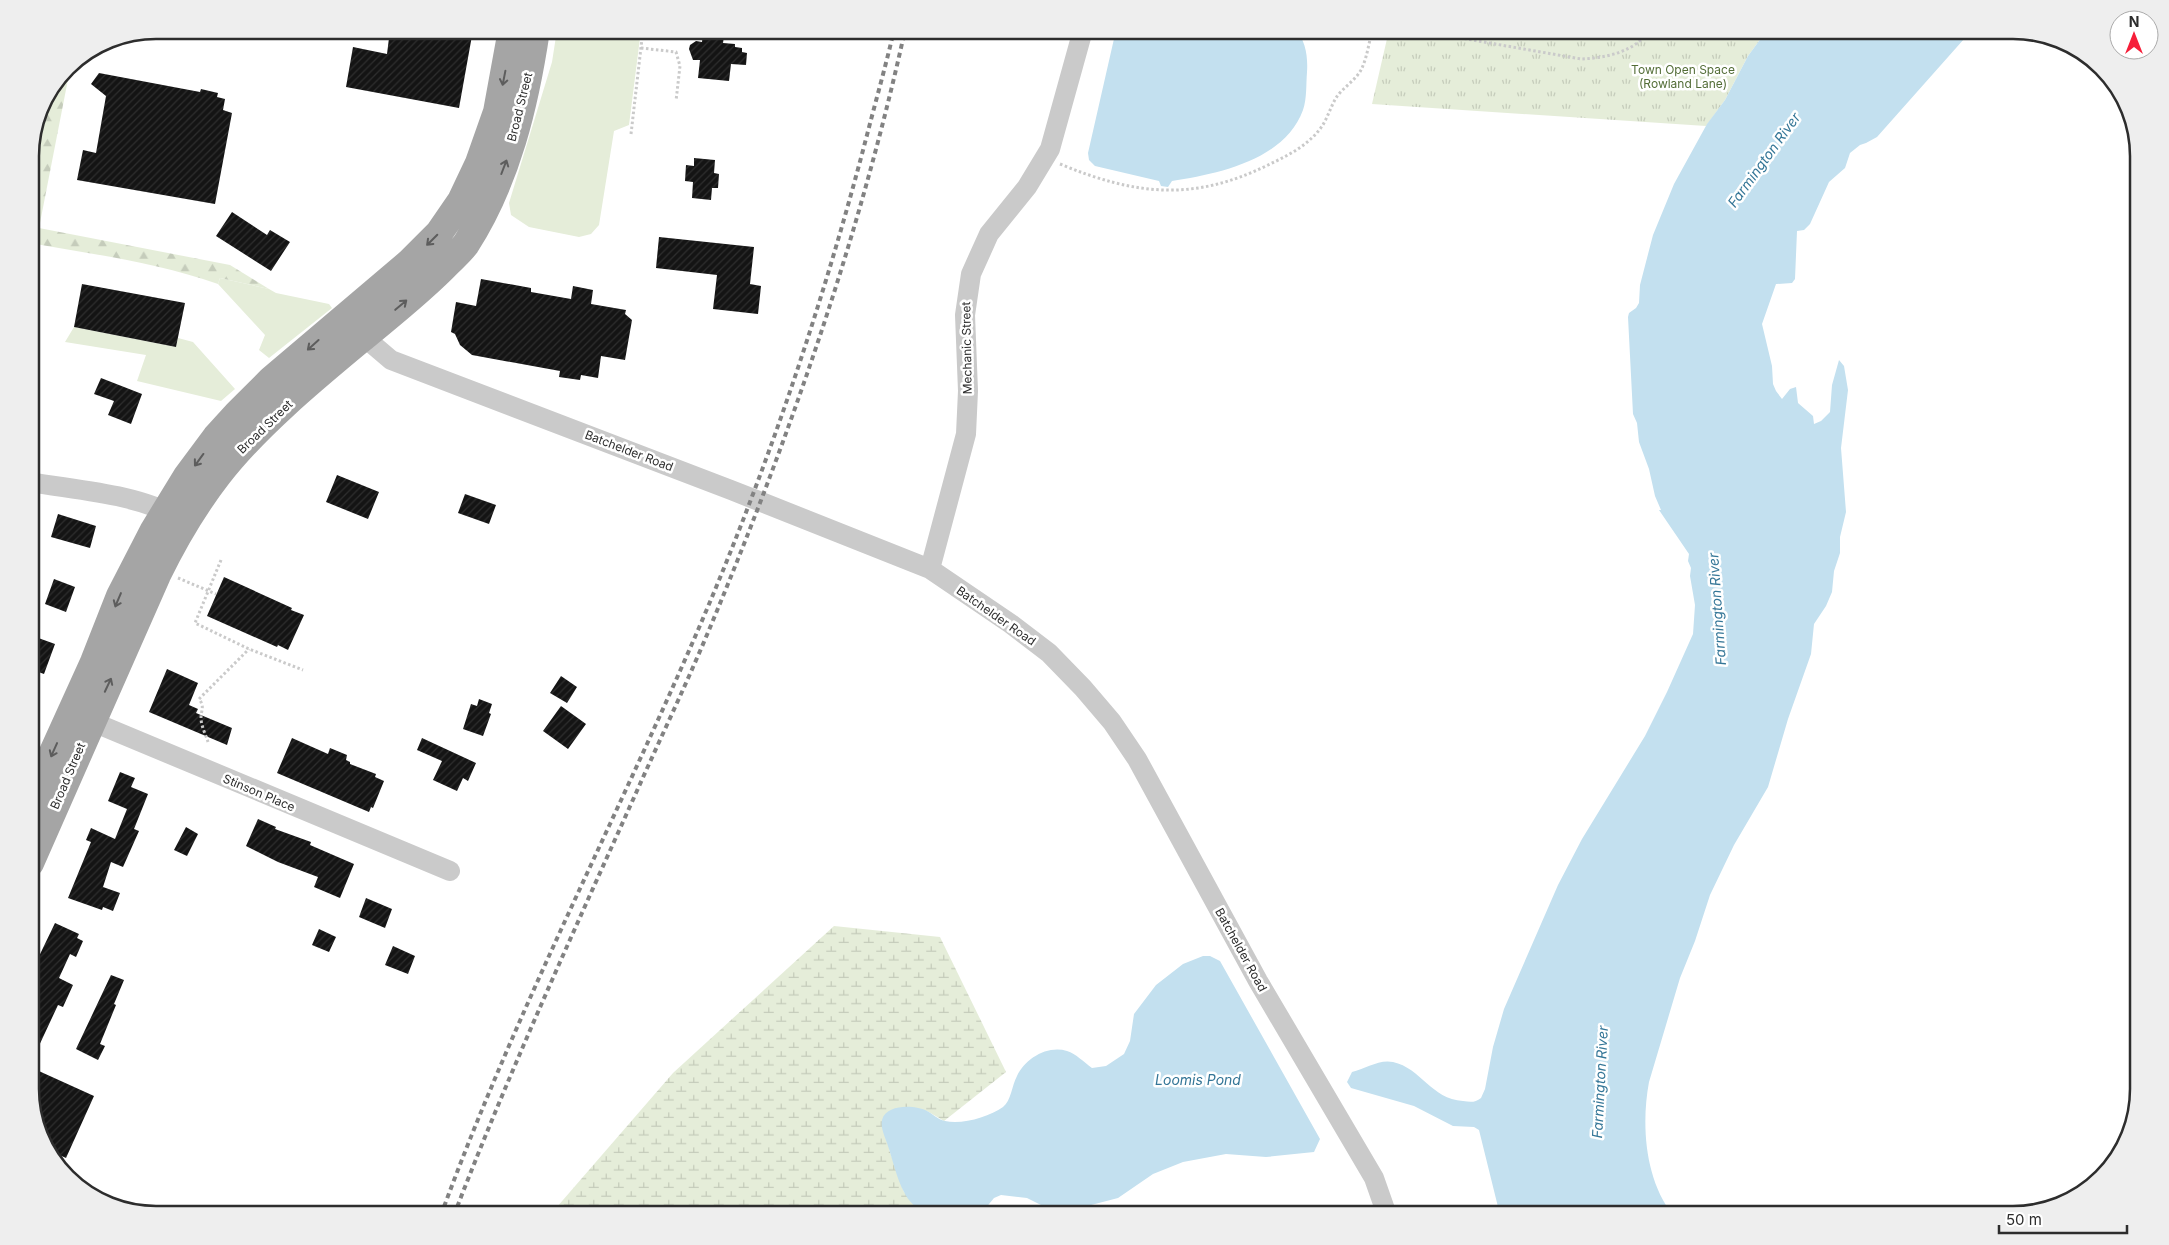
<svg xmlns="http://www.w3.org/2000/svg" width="2169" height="1245" viewBox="0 0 2169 1245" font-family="Inter,sans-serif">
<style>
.grass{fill:#e5edd9}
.forest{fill:url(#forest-firs)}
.wetland{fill:url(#wetland-marsh)}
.park{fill:url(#park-tufts)}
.water{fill:#c3e0ef}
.building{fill:url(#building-hatch)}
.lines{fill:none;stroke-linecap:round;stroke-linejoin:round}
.path{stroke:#cacaca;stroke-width:3;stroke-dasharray:2.5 2.5;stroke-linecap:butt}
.minor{stroke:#cacaca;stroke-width:20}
.primary{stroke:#a5a5a5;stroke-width:28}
.rail{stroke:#828282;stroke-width:4;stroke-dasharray:5 4;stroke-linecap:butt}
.oneway{stroke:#5d5d5d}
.labels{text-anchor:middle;stroke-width:5;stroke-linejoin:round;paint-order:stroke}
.park-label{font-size:12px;fill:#536d37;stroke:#fff}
.street-label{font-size:12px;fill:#2d2d2d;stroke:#fff}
.water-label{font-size:14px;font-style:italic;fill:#347697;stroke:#fff}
.rim{fill:none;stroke:#2d2d2d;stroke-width:2.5}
</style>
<defs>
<pattern id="forest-firs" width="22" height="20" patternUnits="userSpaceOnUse" patternTransform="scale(1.25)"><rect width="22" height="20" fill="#e5edd9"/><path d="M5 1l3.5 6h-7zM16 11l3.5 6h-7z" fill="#c5ccbb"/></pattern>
<pattern id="wetland-marsh" width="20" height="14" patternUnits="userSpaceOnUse" patternTransform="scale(1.25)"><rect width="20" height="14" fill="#e5edd9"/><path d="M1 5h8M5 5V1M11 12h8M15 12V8" fill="none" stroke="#c5ccbb"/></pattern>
<pattern id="park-tufts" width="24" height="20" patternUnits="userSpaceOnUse" patternTransform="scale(1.25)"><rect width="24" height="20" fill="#e5edd9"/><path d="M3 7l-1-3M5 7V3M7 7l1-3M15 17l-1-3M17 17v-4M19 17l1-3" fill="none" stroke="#c5ccbb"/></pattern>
<pattern id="building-hatch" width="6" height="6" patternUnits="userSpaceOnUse" patternTransform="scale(1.25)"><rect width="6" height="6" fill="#141414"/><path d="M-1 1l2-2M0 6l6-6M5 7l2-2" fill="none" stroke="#2e2e2e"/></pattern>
</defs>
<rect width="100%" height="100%" fill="#fff"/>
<path class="grass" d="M 557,30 L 641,30 L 629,125 L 614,131 L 599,225 L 591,234 L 579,237 L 529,227 L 511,215 L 509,203 L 552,62 Z
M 220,278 L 269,289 L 276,293 L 329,304 L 332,308 L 269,358 L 259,350 L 265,335 L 218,284 Z
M 74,327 L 176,347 L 178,338 L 193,342 L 235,389 L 221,401 L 137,381 L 146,355 L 65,342 Z"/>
<path class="forest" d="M 71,64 L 39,228 L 230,265 L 269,289 L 220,278 L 218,284 C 158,263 93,254 30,243 L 30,148 L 40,107 L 67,67 Z"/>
<path class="wetland" d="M 834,926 L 940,937 L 1006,1072 L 944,1121 L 927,1111 L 889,1149 L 904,1192 L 924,1215 L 550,1215 L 673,1073 Z"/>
<path class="park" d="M 1389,30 L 1767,30 L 1748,56 L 1725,100 L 1706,126 L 1372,104 Z"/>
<path class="water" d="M 1116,30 L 1294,30 C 1306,38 1308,58 1307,72 C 1306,84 1307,99 1303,110 C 1285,160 1218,174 1172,181 L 1168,187 L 1161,186 L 1159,181 L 1095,166 L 1089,160 L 1088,153 Z
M 1767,30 L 1972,30 L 1877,137 L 1866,143 L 1860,145 L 1850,153 L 1845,168 L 1829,182 L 1810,224 L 1804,230 L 1797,231 L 1795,279 L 1792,283 L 1776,284 L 1762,324 L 1772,366 L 1773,384 L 1776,391 L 1782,399 L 1790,389 L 1796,387 L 1798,403 L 1813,416 L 1814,424 L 1821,421 L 1830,412 L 1832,385 L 1839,360 L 1844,366 L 1848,390 L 1841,448 L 1846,512 L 1840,537 L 1840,553 L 1834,571 L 1832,592 L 1826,606 L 1814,624 L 1811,654 L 1788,719 L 1768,787 L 1734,845 L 1710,895 L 1695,941 L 1680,978 L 1649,1082 C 1641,1125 1645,1180 1673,1215 L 1500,1215 L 1479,1130 L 1474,1127 L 1453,1126 L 1414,1106 L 1351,1088 L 1347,1082 L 1352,1072 C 1365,1069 1379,1059 1393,1062 C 1421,1068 1431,1099 1463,1101 C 1470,1102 1475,1103 1481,1098 L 1485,1089 L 1493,1047 L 1504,1009 L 1558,885 L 1582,839 L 1645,736 L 1667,692 L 1693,634 L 1695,605 L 1690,576 L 1691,568 L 1688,561 L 1689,554 L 1659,510 L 1661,510 L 1655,496 L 1649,469 L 1639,442 L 1637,423 L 1633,414 L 1628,317 L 1629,313 L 1636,308 L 1639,303 L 1640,285 L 1653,235 L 1674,184 L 1707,124 L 1725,100 L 1748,56 Z
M 1203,956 L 1210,956 L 1220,961 L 1320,1139 L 1314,1152 L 1266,1157 L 1226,1154 L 1183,1162 L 1153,1174 L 1118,1198 L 1072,1210 L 1051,1210 L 1027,1198 L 1001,1195 L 994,1198 L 980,1215 L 924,1215 C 917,1208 908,1201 904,1192 C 897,1179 893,1161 888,1146 C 886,1139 880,1128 882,1120 C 886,1104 914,1105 925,1110 C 932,1113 938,1120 945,1121 C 962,1125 989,1117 1003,1107 C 1011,1101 1012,1085 1017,1076 C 1025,1059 1047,1045 1067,1051 C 1076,1054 1084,1062 1092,1068 L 1106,1066 L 1124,1054 L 1130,1041 L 1134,1014 L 1156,985 L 1183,964 Z"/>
<path class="building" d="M 390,30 L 473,30 L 459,108 L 346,87 L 353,47 L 387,54 Z
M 703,30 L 725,30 L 723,43 L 735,44 L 735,47 L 742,48 L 742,52 L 747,53 L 746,65 L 731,64 L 729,81 L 698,78 L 700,60 L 693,60 L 689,49 L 690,45 L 696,41 L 702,42 Z
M 99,73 L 200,92 L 201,89 L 218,93 L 217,97 L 225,99 L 223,110 L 232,113 L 215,204 L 77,180 L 83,150 L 96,153 L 106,96 L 91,84 Z
M 694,158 L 715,160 L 714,173 L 719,174 L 718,188 L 712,188 L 711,200 L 692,198 L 693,182 L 685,181 L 686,165 L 694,166 Z
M 232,212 L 267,235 L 270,230 L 290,242 L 271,271 L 216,236 Z
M 659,237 L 754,247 L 750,284 L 761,286 L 758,314 L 713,309 L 717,275 L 656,268 Z
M 481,279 L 531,288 L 531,292 L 571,299 L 573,286 L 593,290 L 591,304 L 626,310 L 625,314 L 632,320 L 625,360 L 601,356 L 598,378 L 581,375 L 580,380 L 559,377 L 560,371 L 472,355 L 460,345 L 455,334 L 451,332 L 456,302 L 476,306 Z
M 82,284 L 185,303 L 176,347 L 74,327 Z
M 101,378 L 142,394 L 131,424 L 108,415 L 114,401 L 94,394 Z
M 337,475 L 379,492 L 368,519 L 326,502 Z
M 465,494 L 496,505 L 489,524 L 458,513 Z
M 58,514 L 96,526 L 90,548 L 51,537 Z
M 224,577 L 292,608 L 291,610 L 304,615 L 288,650 L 278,645 L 277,647 L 207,616 Z
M 54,579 L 75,587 L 66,612 L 45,604 Z
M 30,635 L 55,644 L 44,674 L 30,669 Z
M 167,669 L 198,683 L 189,705 L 198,709 L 196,713 L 232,728 L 227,745 L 149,712 Z
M 561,676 L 577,687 L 567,703 L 550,693 Z
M 479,699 L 492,704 L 489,713 L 491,714 L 483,736 L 463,729 L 471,704 L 477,706 Z
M 561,706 L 586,724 L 568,749 L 543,731 Z
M 292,738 L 328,754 L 330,748 L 347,755 L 346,760 L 350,762 L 350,764 L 376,774 L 375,777 L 384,781 L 373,808 L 371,807 L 369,812 L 277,773 Z
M 422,738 L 476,763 L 468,781 L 463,778 L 457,791 L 433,780 L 442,761 L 417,750 Z
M 120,772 L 135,778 L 131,787 L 148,794 L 134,829 L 139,831 L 123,867 L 111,862 L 103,887 L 120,893 L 113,911 L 103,907 L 102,910 L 68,898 L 91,842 L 86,840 L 91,828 L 115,839 L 127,809 L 108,801 Z
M 258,819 L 276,827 L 275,829 L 311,842 L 310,845 L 354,864 L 340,898 L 314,887 L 318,877 L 278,862 L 246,846 Z
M 186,827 L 198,834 L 187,856 L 174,850 Z
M 366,898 L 392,909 L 385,928 L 359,917 Z
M 55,923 L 79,934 L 77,938 L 83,941 L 76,957 L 70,954 L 59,978 L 73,985 L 63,1007 L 58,1005 L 30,1065 L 30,975 Z
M 319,929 L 336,937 L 329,952 L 312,945 Z
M 393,946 L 415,956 L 408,974 L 385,965 Z
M 111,975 L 124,980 L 114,1004 L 116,1005 L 100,1044 L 105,1046 L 98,1060 L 76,1049 Z
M 30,1067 L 94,1096 L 66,1158 L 46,1149 L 30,1097 Z"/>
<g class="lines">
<path class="path" d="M 1415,30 L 1581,59 C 1605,58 1636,52 1649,30
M 641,48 L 676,52 L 680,66 L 676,101
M 631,134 L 643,30
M 1060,164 C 1135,195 1193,202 1268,165 C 1287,156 1307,146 1320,129 C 1327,120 1330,108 1336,98 C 1342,88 1355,81 1361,70 C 1367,58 1369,43 1372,30
M 221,560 L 195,623 L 249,649 L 303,670
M 178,578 L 216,594
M 208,742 C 206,735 201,726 201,718 C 201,710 205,707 199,699 L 249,649"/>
<path class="minor" d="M 357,325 L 364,337 L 391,360 L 731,490 L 930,569 L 1011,624 L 1049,653 L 1083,688 L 1112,722 L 1137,759 L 1258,981 L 1374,1178 L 1387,1215
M 30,482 C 74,490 138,494 176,517
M 930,569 L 966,434 L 968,391 L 965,315 L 971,274 L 989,234 L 1027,187 L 1050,149 L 1083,30
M 81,717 L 450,871"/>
<path class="primary" d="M 30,803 L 94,662 L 120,596 L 154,530 L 187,476 L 216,437 L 237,414 L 271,380 L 410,262 L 439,233 L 461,201 L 479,163 L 497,112 L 512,30
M 30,863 L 157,575 C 174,540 194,506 218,475 C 255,427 313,379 360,340 C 390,315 421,291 448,263 C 454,257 461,251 466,244 C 507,180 525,104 536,30"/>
<path class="rail" d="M 441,1215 C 514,1015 613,826 698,630 C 767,470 823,304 867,135 C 876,100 886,65 894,30
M 454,1215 C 509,1072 573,933 636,793 C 660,739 686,685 709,630 C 790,436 860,235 905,30"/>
</g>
<defs><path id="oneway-shaft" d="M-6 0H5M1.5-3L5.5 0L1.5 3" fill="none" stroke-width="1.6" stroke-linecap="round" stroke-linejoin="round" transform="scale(1.25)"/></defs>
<g class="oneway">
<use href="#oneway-shaft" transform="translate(504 78) rotate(101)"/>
<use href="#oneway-shaft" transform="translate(504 167) rotate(-69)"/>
<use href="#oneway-shaft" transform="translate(432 240) rotate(135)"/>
<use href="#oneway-shaft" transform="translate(401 305) rotate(-40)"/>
<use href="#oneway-shaft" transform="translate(313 345) rotate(138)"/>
<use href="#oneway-shaft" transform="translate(199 460) rotate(126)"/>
<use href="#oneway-shaft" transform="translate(118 600) rotate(113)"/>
<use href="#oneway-shaft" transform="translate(108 685) rotate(-65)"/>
<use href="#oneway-shaft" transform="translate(54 750) rotate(114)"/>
</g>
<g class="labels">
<g class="park-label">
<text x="1683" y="74">Town Open Space<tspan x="1683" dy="14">(Rowland Lane)</tspan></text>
</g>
<g class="street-label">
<text transform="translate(520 107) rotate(-76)" y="4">Broad Street</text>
<text transform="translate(967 348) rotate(-91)" y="4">Mechanic Street</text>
<text transform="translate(265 427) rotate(-44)" y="4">Broad Street</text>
<text transform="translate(629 451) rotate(21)" y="4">Batchelder Road</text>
<text transform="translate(996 616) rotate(35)" y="4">Batchelder Road</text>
<text transform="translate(68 776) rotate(-67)" y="4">Broad Street</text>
<text transform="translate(259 793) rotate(23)" y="4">Stinson Place</text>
<text transform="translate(1241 950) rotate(61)" y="4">Batchelder Road</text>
</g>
<g class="water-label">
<text transform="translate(1764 160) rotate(-54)" y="5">Farmington River</text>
<text transform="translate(1717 609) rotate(-94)" y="5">Farmington River</text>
<text x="1198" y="1085">Loomis Pond</text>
<text transform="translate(1600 1082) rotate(-87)" y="5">Farmington River</text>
</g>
</g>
<path d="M0 0H2169V1245H0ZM156 39H2013A117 117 0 0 1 2130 156V1089A117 117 0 0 1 2013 1206H156A117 117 0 0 1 39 1089V156A117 117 0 0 1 156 39Z" fill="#eee" fill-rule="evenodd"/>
<path class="rim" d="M156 39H2013A117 117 0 0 1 2130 156V1089A117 117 0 0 1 2013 1206H156A117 117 0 0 1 39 1089V156A117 117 0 0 1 156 39Z"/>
<g transform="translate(2134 35)"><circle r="24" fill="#ffffff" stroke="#ababab"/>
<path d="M0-4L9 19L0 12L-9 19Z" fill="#f61e39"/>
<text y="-8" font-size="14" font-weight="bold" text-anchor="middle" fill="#2d2d2d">N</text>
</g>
<path d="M1999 1225v8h128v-8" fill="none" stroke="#2d2d2d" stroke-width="2.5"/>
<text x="2006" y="1225" font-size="15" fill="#2d2d2d" stroke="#ffffff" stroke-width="4" paint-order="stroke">50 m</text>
</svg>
